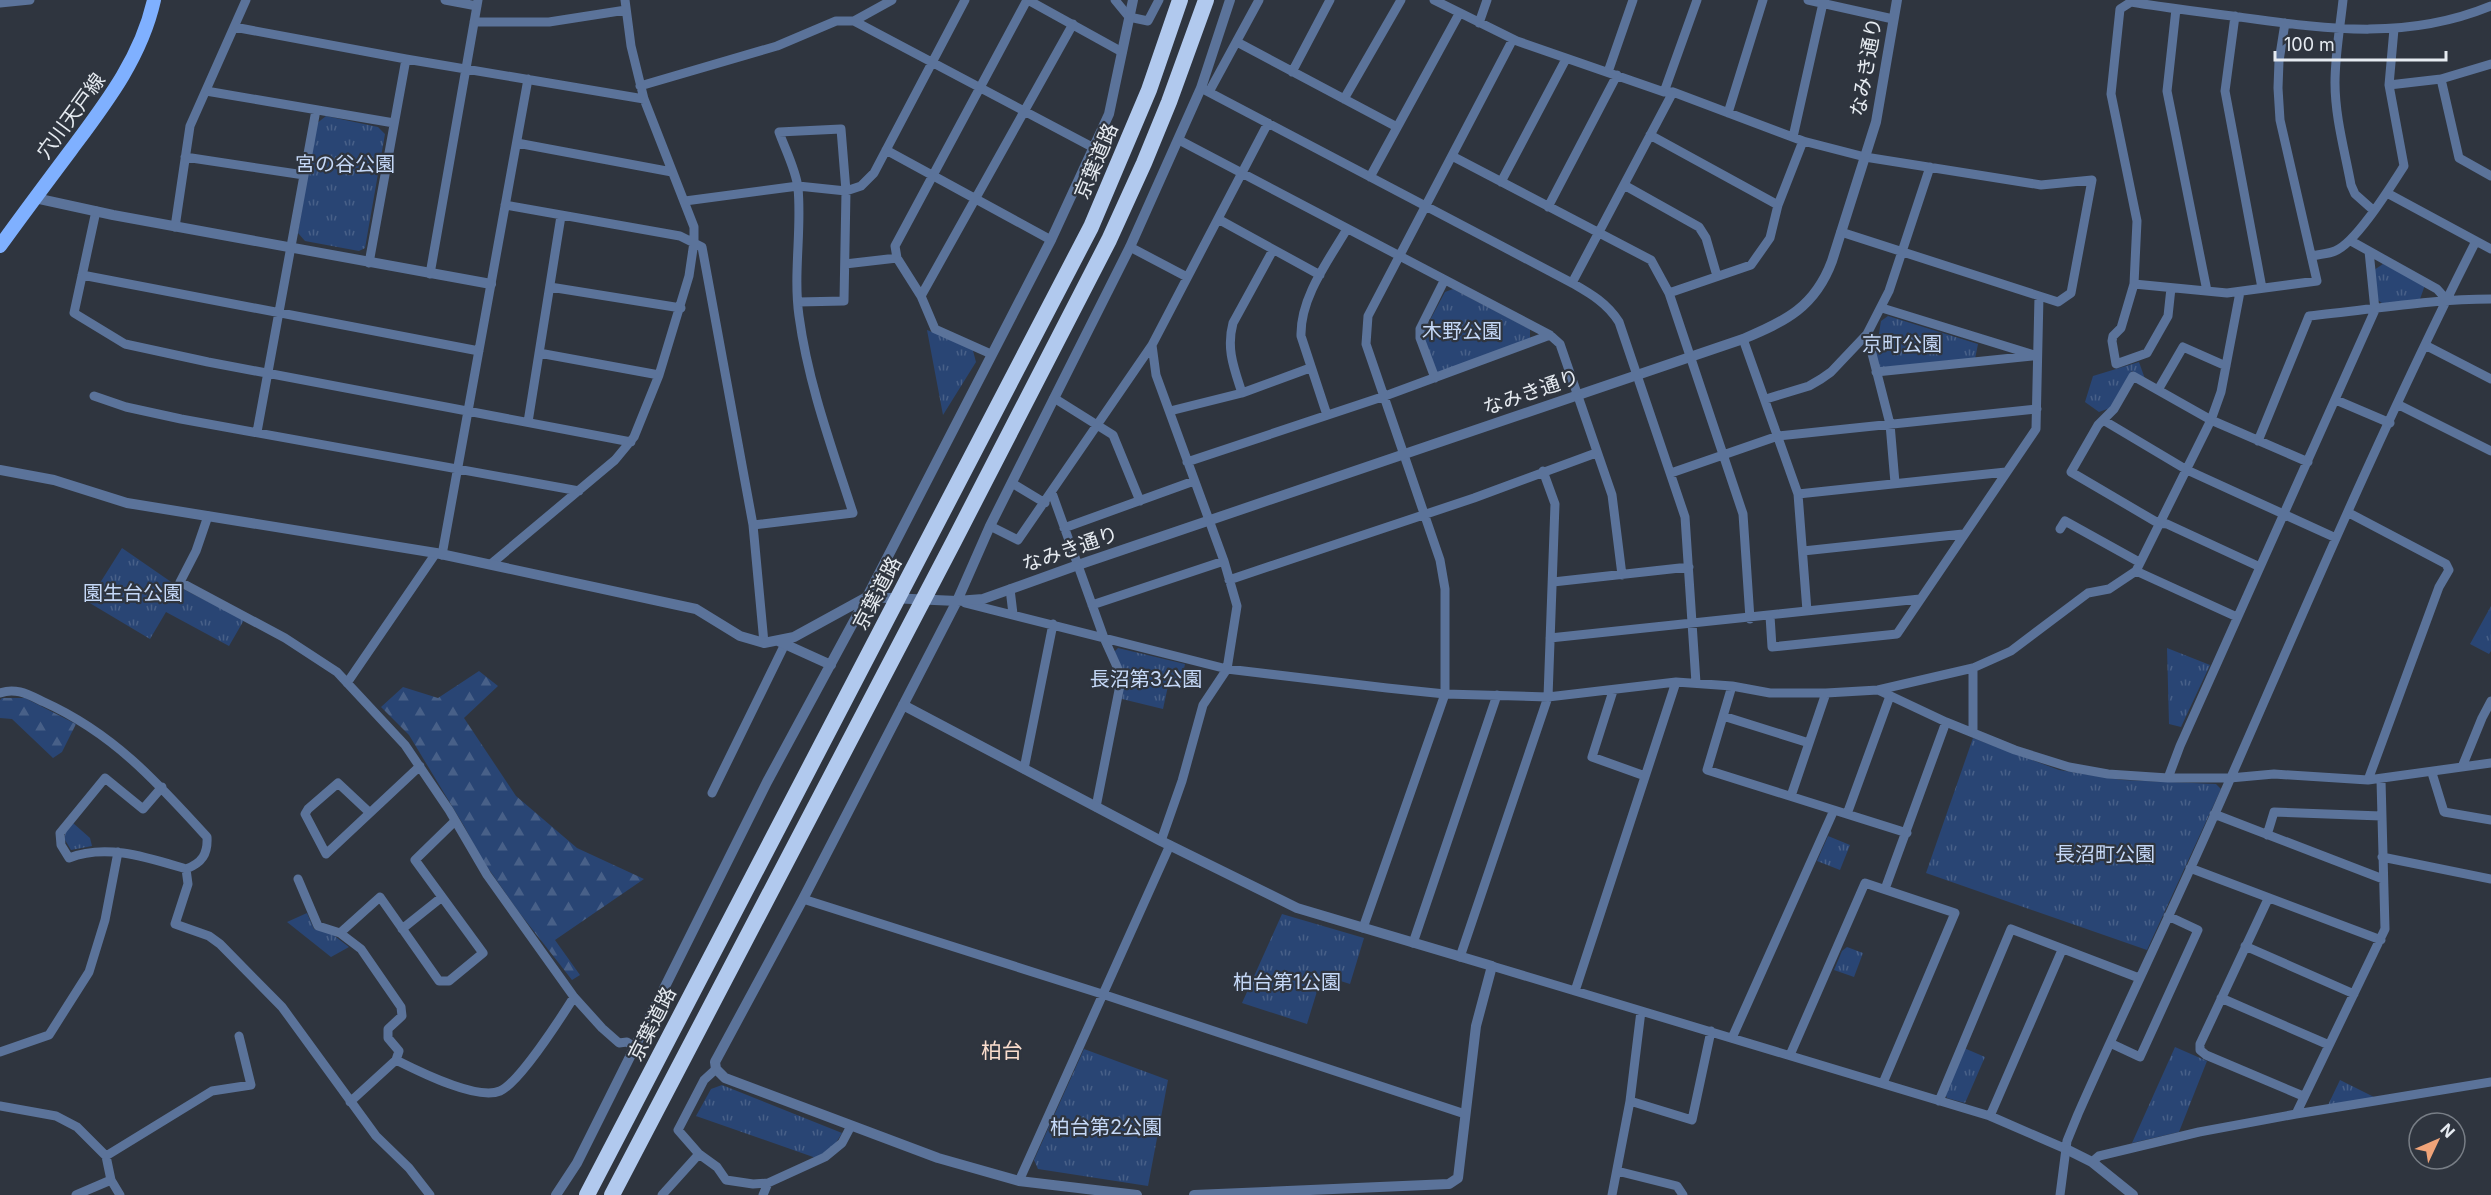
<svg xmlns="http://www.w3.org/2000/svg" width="2491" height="1195" viewBox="0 0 2491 1195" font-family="Inter,'Noto Sans JP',sans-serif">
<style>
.forest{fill:url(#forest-firs)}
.park{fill:url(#park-tufts)}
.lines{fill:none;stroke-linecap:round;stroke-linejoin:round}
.minor{stroke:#5b739a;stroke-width:9}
.tertiary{stroke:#5b739a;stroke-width:10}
.primary{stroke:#7fb0ff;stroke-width:14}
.motorway{stroke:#b1c9ee;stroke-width:16}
.labels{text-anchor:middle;stroke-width:4.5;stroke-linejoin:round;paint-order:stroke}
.street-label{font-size:20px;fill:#e6ebf1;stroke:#2f353f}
.park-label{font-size:20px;fill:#c5d8f7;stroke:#2f353f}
.neighbourhood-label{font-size:21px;fill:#fbddcd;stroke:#2f353f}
</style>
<defs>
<pattern id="forest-firs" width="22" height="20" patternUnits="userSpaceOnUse" patternTransform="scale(1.5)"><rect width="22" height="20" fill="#294574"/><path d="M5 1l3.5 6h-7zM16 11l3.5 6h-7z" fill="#486088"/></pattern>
<pattern id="park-tufts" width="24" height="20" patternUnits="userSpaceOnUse" patternTransform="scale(1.5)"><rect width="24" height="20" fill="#294574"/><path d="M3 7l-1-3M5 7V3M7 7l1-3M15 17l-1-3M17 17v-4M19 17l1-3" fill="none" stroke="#486088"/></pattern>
</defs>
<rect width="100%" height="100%" fill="#2f353f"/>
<path class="forest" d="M 479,671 L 498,686 L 464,718 L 516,796 L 577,848 L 644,879 L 555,940 L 580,975 L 572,980 L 518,911 L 481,858 L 464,826 L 409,735 L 381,707 L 403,687 L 438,698 Z
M 2,698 L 25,698 L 76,724 L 62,752 L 53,758 L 12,719 L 0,718 L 0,700 Z"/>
<path class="park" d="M 326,116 L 378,127 L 385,134 L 365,248 L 359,251 L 305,241 L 298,233 L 316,124 Z
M 2383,264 L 2425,285 L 2420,299 L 2383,304 L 2378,300 L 2374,270 Z
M 1453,289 L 1530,329 L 1530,340 L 1439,374 L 1435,370 L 1422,335 L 1445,292 Z
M 1888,316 L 1978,344 L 1975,359 L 1880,369 L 1874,364 L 1881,321 Z
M 927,330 L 972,347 L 976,362 L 943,415 Z
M 2139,362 L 2145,379 L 2132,371 L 2110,408 L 2099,412 L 2085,402 L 2093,376 Z
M 122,548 L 177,586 L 244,620 L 229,646 L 166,612 L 150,639 L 88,602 Z
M 2491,606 L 2491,651 L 2489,654 L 2470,644 Z
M 1118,648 L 1185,664 L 1180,688 L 1168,686 L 1163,709 L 1122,699 L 1123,683 L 1114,652 Z
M 2167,648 L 2210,665 L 2181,727 L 2169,724 Z
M 1973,738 L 2059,770 L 2122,780 L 2216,784 L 2221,789 L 2147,950 L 1926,873 Z
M 73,823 L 90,838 L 92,846 L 71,850 L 65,840 L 65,832 Z
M 1828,836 L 1850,845 L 1840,870 L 1817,861 Z
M 307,913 L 314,929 L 332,934 L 349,947 L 331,957 L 287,922 Z
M 1282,914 L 1364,938 L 1350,984 L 1322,975 L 1307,1024 L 1242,1003 Z
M 1847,947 L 1863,953 L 1854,977 L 1834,970 L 1842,951 Z
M 2175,1047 L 2207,1061 L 2179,1132 L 2132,1143 Z
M 1964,1048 L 1985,1057 L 1965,1103 L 1947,1098 L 1945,1093 Z
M 1084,1049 L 1168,1080 L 1148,1186 L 1038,1169 L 1034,1160 Z
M 2340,1080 L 2376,1098 L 2328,1105 Z
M 722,1085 L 842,1133 L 834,1146 L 816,1158 L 696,1116 L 711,1089 Z"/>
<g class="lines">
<path class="minor" d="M 445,0 L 477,6
M 1028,0 L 1122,52
M 1115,0 L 1129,17 L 1148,21 L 1159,0
M 1434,0 L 1517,41 L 1664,92 L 1673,92 L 1803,141 L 1865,157 L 2041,185 L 2092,180 L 2071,293 L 2058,302 L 1841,232
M 1808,0 L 1893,19
M 2343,0 C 2340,28 2335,55 2335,83 C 2335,117 2345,152 2351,185 L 2355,194 L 2373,210
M 0,3 L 30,0
M 2176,9 L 2167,91 L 2207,291
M 2235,16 L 2225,91 L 2262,288
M 854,21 L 1094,148
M 474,22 L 549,22 L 626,10
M 1479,23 L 1487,0
M 234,27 L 406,59 L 644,99
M 1237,42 L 1397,127
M 1292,72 L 1330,0
M 1608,72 L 1633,0
M 2441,79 L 2459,158 L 2491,176
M 2389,85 L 2441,79 L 2491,64
M 640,86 L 777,46 L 836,21 L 854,21 L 892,0
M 1201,88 L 1572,283 C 1591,294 1607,303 1619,322 L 1685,517 L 1696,683
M 206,91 L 394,123
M 1209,92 L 1259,0
M 1664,92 L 1697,0
M 1344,99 L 1401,0
M 1728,113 L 1763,0
M 1650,135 L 1778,205
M 1793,137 L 1823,3
M 1179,140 L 1550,335 L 1560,344 L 1612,495 L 1622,575
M 517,143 L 672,172
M 886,150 L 1051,240
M 1452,156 L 1651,260 L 1669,293 L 1743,514 L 1750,619
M 185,157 L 304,175
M 1370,177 L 1459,14
M 1501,182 L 1566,59
M 1624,185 L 1699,227 L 1706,238 L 1717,276
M 2387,193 L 2491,249
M 685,201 L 798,186 L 846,191 L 861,186 L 874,173 L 965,0
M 505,205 L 680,236 L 702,247 L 753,525 L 764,643
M 1548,207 L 1617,75
M 96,211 L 74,313 L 125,344 L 208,362 L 631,442
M 1218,219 L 1320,275
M 175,227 L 190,126 L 246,0
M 2351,241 L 2437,289 L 2446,299
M 1130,247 L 1187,277
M 2312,256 C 2319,254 2328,254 2335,251 C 2356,243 2391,186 2404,166 L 2389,85 L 2394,29
M 369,263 L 406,59
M 845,264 L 897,258
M 430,274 L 478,0
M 82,275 L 479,351
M 1572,283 L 1673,92
M 2134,284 L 2227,293 L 2317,281 L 2280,120 L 2278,88 L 2279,61 L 2285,23
M 550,287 L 681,308
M 2171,288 L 2168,316 L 2147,353 L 2116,364 L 2112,341 L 2113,336 L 2121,328 L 2134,284 L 2137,221 L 2111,94 L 2120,9 L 2131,2 C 2167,8 2203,12 2239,17 C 2327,29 2406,41 2491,6
M 1669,293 L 1751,265 L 1770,238 L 1778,205 L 1803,141
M 921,296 L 1073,24
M 1882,308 L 2037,356
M 1867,334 L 1890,424 L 1895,483
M 1743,339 L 1798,494 L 1807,611
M 1152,345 L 1156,375 L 1224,561 L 1237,606 L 1227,669 L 1203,705 L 1182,781 L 1161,841
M 2425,345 L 2491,379
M 539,353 L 659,375
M 991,354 L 935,329 L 921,296 L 897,258 L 895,246 L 1027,0
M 1876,372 L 2032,356
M 1435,378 L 1420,338 L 1420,329 L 1444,281
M 2158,390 L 2183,347 L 2226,366
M 1242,393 C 1234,368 1226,349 1233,323 L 1273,250
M 94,396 L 126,407 L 181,419 L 579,491
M 1054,398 L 1113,435 L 1140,501
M 1766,399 L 1809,386 L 1821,379 L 1831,372 L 1867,334 L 1889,291 L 1930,167
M 2336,400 L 2390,423
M 2397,404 L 2491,451
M 1170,411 L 1242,393 L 1310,368
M 1327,415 L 1301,336 C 1300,298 1328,261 1347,229
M 2103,420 L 2187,470 L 2336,538
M 528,422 L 561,216
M 257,432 L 316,110
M 2258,441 L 2309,316 C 2370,310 2430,299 2491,299
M 1187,462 L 1385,396 L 1550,335
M 1671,473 L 1778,436 L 2037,409
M 1012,483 L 1045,503
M 1052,493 L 1104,638 L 1118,669 L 1120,685 L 1096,807
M 1798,494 L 2006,472
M 2349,513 L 2446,564 L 2449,570 L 2439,587 L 2368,780
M 208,516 L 196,551 L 180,582 L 285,638 L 337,672 L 405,745 L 449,810 L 487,875 L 574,997 L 602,1028 L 619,1043 L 627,1042 L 636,1048
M 753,525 L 853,513 C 832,448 808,383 799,316 C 793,273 802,230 798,188 C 796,170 785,149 779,132 L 841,129 L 846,191 L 844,301 L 798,302
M 990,526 L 1018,540 L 1152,345 L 1268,123
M 1064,528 L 1194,481
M 2060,529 L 2065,521 L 2139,562
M 1803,551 L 1963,534
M 442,555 L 528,79
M 491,564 L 615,460 L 634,437 L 659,375 L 689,276 L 694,242 L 694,227 L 644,99 L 631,46 L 625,0
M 2260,567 L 2167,524 L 2158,523 L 2071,472 L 2098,425 L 2114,409 L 2133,376 L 2211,420 L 2308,462
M 2136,571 L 2211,420 L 2221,392 L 2240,292
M 1229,580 L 1474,498 L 1596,453
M 1553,582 L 1689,567
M 1010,589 L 1013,614
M 965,603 L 1227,669 L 1387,688 L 1445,694 L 1548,697 L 1676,682 L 1732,686 L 1770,693 L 1826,693 L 1878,690 L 1973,668 L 2011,651 L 2088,593 L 2109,589 L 2136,571 L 2237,617
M 1092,605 L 1224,561
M 1770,616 L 1772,647 L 1897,634 L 2036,429 L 2039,296
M 1550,638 L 1920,599
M 347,683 L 436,553
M 1732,686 L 1707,770 L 1907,833
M 1878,690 L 1946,722 L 2015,750 L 2069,767 L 2108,774 L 2168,778 L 2230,778 L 2274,774 L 2368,780 L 2491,763
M 1613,691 L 1592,757 L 1645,776
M 0,693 C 16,687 29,695 44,702 C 113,733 157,782 207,837 C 208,854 202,863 186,869
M 1723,716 L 1809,743
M 1973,732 L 1973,668
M 2462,767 L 2482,718 L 2491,701
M 1024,769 L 1053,624
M 2432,773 L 2444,812 L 2491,820
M 2168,778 L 2180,746 L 2375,310 L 2369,251
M 162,787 L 143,809 L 105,778 L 60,833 L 61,845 L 69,858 C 107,843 149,858 186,869 L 188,884 L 175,924 L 209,936 L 220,944 L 282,1007 L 376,1136 L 409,1168 L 430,1195
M 712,793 L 785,644
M 1791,796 L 1826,693
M 370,813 L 338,783 L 308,809 L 305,814 L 326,854 L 420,766
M 1847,814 L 1890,696
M 2214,814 L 2383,879
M 2267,835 L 2274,812 L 2381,816
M 2382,857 L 2491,879
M 2190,868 L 2381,940
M 298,879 L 318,926 L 340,933 L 380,897 L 439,981 L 449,981 L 483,953 L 415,860 L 455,821
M 1885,889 L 1946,722
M 803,899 L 1102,994 L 1465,1114
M 2268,899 L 2200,1044 L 2200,1050 L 2206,1055 L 2303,1096
M 1363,928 L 1445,694 L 1445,589 L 1440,560 L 1366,344 L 1368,316 L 1513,39
M 402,929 L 442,897
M 340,933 L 361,949 L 401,1007 L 402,1016 L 388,1029 L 388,1038 L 399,1051 L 396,1060
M 1413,943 L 1497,695
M 2245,946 L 2354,994
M 1460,957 L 1548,697 L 1555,504 L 1543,471
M 1492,966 L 1990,1116 L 2066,1149
M 1575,991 L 1676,682
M 2221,998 L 2329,1045
M 1732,1038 L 1834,810
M 2110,1043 L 2140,1057 L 2198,930 L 2168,916
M 0,1052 L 49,1035 L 89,972 L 105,920 L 118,852
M 1790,1055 L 1865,883 L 1955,913 L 1883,1083
M 716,1069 L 704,1080 L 678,1130 L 699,1154 L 717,1167 L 726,1180 L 753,1184 L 768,1183 L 825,1157 L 842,1143 L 851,1126
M 1630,1101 L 1692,1120 L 1711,1031
M 1939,1101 L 2011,929 L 2139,978
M 350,1102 L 396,1060 C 418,1071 477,1101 500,1091 C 519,1083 562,1016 574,997
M 0,1106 L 56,1116 L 77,1127 L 106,1156
M 2296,1114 L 2385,929 L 2381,780
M 1990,1116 L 2062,950
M 2092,1162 L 2099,1156 L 2199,1132 L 2296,1114 L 2491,1082
M 1617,1171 L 1677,1186 L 1683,1195
M 1019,1181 L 1170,845
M 76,1195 L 111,1180
M 120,1195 L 111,1180 L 106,1156 L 212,1091 L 251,1085 L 239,1036
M 662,1195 L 699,1154
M 763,1195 L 768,1183
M 1612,1195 L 1630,1101 L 1641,1011
M 2060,1195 L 2067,1141 L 2078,1114 C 2122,1014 2170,916 2214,816 C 2299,623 2381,428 2476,241"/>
<path class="tertiary" d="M 35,198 L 113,215 L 491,284
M 0,470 L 54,480 L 127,503 L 436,553 L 696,609 L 740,636 L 764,643 L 794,637 L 867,597 L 957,601 L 983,599 L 1078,565 L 1743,339 C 1786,321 1815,307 1832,261 L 1876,122 L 1897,0
M 778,641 L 831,665
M 903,705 L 1161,841 L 1297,908 L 1492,966 L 1476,1026 L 1458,1178 L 1449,1184 L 1194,1195
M 2066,1149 L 2092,1162 L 2133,1195
M 556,1195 L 577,1163 L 767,782 L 867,597 L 1051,240 L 1109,114 L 1133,0
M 1137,1195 L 1019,1181 L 938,1158 L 725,1078 L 716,1069 L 715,1062 L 803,899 L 957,601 L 990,526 L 1130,247 L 1201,88 L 1230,0"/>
<path class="primary" d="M 0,246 C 23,214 47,182 71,150 C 106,103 141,58 154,0"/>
<path class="motorway" d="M 587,1195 L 1091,227 L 1149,90 L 1180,0
M 612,1195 L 954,541 L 1109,240 L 1144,163 L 1169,102 L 1206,0"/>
</g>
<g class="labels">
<g class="street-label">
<text transform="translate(1866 67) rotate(-80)" y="7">なみき通り</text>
<text transform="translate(71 116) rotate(-54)" y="7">穴川天戸線</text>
<text transform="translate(1096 161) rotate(-67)" y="7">京葉道路</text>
<text transform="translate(1531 392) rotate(-19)" y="7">なみき通り</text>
<text transform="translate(1070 549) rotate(-19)" y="7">なみき通り</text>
<text transform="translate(877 593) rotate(-62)" y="7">京葉道路</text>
<text transform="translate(652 1024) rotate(-63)" y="7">京葉道路</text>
</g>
<g class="park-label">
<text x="345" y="171">宮の谷公園</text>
<text x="1462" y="338">木野公園</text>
<text x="1902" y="351">京町公園</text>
<text x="133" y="600">園生台公園</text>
<text x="1146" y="686">長沼第3公園</text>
<text x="2105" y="861">長沼町公園</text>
<text x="1287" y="989">柏台第1公園</text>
<text x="1106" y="1134">柏台第2公園</text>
</g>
<g class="neighbourhood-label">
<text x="1002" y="1058">柏台</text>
</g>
</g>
<g transform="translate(2437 1141) rotate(46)"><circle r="28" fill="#2f353f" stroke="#787e86" stroke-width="1.5"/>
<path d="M0-4.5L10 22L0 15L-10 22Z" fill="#f0a378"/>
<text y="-9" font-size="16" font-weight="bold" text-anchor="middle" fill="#e6ebf1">N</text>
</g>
<path d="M2275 51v9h171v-9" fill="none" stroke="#e6ebf1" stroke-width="3"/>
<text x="2284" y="51" font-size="18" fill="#e6ebf1" stroke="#2f353f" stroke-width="4.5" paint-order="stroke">100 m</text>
</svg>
